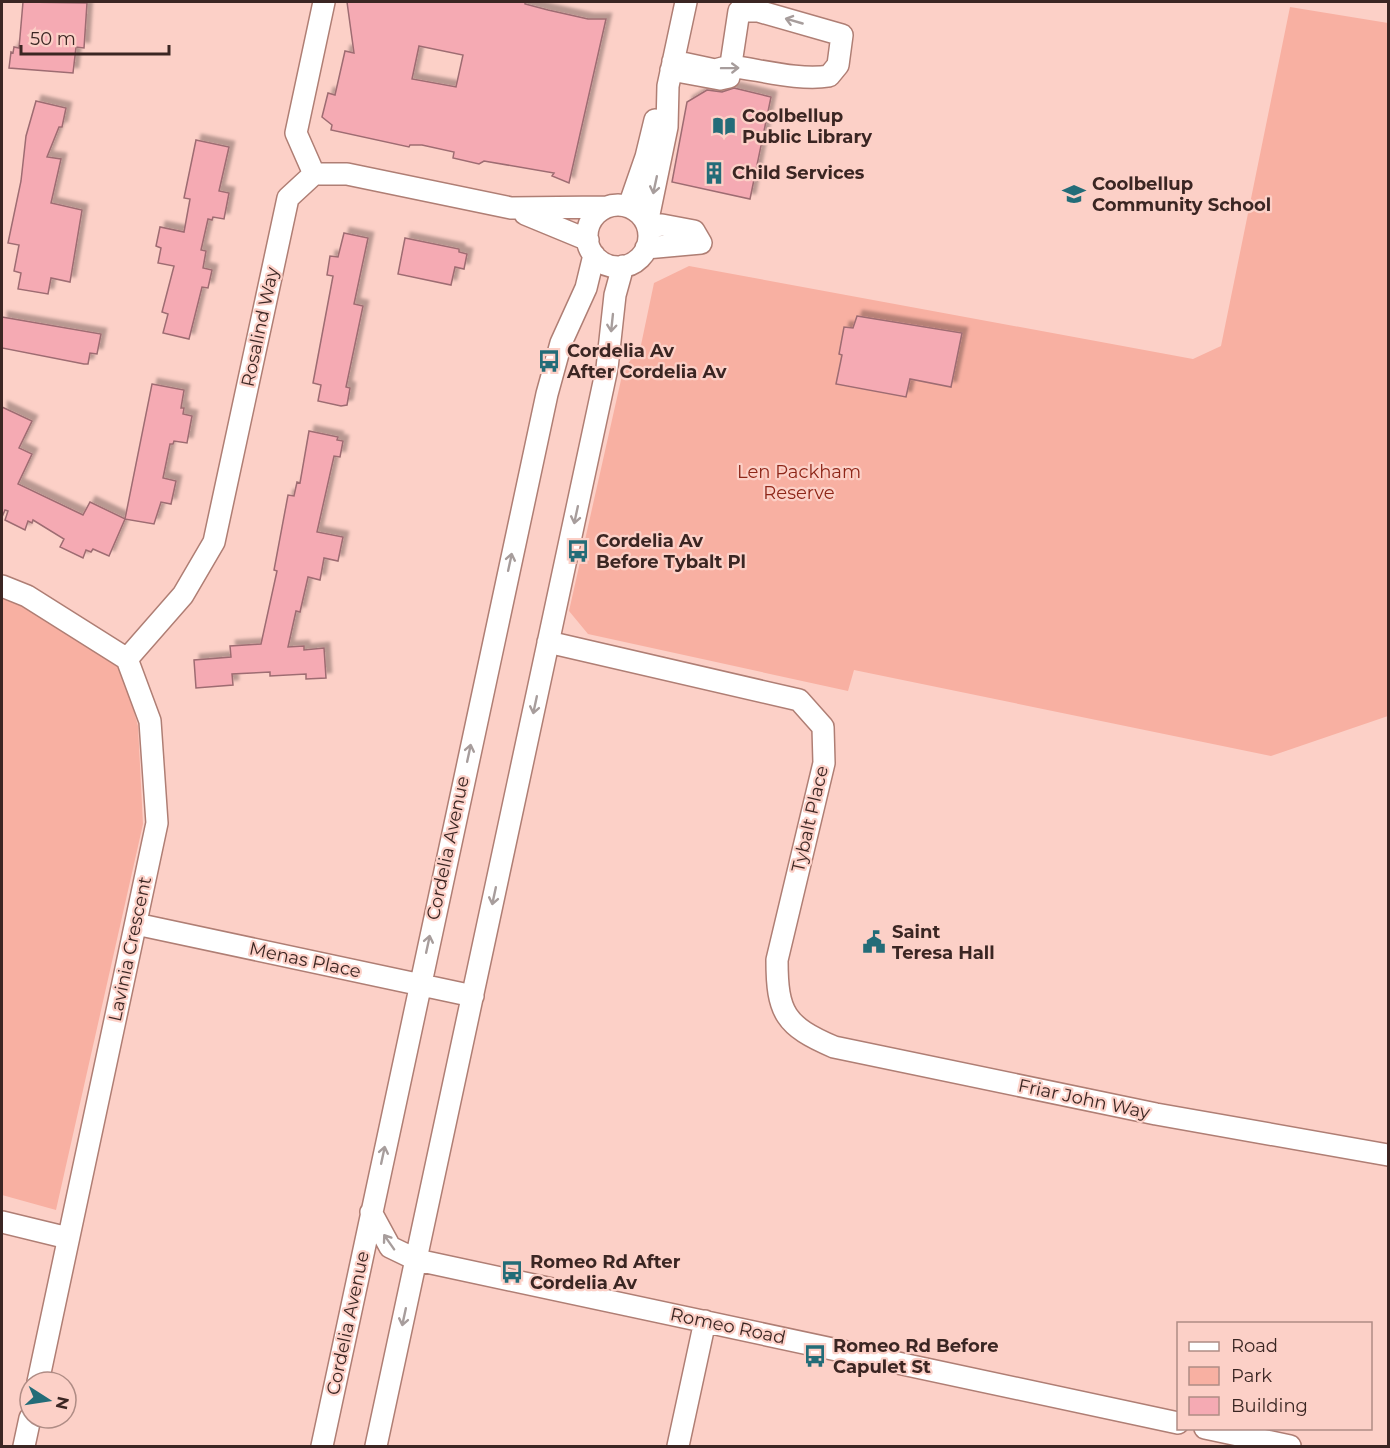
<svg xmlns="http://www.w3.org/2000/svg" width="1390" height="1448" viewBox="0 0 1390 1448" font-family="Montserrat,sans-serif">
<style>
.green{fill:#f8b0a2}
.building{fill:#f5aab3;stroke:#9e6c72;stroke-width:1.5;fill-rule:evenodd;filter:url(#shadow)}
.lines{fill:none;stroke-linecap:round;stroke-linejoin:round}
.street-casing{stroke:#af7e74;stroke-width:24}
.street{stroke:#fff;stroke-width:21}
.oneway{stroke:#a79d9c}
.labels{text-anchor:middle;stroke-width:4.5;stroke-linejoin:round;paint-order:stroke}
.poi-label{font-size:18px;font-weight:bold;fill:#3b2623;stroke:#fcd0c7;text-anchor:start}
.street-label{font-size:18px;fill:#3b2623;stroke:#fcd0c7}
.park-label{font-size:18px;fill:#8e2618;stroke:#fcd0c7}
</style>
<defs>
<filter id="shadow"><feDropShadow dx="5.5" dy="-5.5" stdDeviation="1.5" flood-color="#0004"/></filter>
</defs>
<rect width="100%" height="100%" fill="#fcd0c7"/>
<path class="green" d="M 1290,7 L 1388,23 L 1388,716 L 1271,756 L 854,670 L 848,691 L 588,634 L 569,611 L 623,371 L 641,345 L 654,283 L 689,266 L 1193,359 L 1221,346 Z
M 2,597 L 25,608 L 122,668 L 138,726 L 143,824 L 56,1210 L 2,1195 Z"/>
<path class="building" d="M 23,2 L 87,3 L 84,48 L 76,47 L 73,73 L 9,68 L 11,52 L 13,53 L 14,47 L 19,48 Z
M 347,2 L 525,2 L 525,4 L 548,10 L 588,19 L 606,19 L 569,183 L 552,176 L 554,173 L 484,161 L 479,164 L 453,158 L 454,152 L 422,145 L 410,145 L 409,147 L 331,130 L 332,125 L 322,117 L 328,93 L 335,95 L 345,51 L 354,53 ZM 419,46 L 463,55 L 456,87 L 412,79 Z
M 734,88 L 771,97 L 750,199 L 672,182 L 687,102 L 707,90 L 722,92 Z
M 36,101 L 66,108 L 62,127 L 59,127 L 47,157 L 61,159 L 51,203 L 82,210 L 70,282 L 51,278 L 48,294 L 18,289 L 21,273 L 14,271 L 19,245 L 8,243 L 21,181 L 26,136 Z
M 196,140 L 229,147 L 219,191 L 229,193 L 224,219 L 213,217 L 212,220 L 208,219 L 201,250 L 206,251 L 203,268 L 212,270 L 208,288 L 202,287 L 189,339 L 163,333 L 168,314 L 162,312 L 174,266 L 158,263 L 161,248 L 156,246 L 160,227 L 184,232 L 190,199 L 184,198 Z
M 344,233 L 368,238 L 354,304 L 363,306 L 346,387 L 350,388 L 347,405 L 341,406 L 318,401 L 321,385 L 313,383 L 333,276 L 327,275 L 330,256 L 338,257 Z
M 405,238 L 459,249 L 459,252 L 467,254 L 464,269 L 455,267 L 451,285 L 398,274 Z
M 857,316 L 962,333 L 951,387 L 910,379 L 906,397 L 836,384 L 842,355 L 839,354 L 844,327 L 853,328 Z
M 2,317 L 101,334 L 97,354 L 90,353 L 88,364 L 84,364 L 2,348 Z
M 152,384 L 184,390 L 181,408 L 184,408 L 183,414 L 192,416 L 187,443 L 174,441 L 173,444 L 170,444 L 163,478 L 176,481 L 171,504 L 161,502 L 154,524 L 125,519 L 109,556 L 93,549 L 91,552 L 86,550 L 83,558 L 60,547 L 64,539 L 33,520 L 32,523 L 28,521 L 25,530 L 5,520 L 8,511 L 5,510 L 2,517 L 2,407 L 32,421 L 19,448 L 32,454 L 18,484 L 83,515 L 90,502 L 125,519 Z
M 309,431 L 338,437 L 337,440 L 343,441 L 340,457 L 334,456 L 317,532 L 343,537 L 338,561 L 324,558 L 320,580 L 308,577 L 300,612 L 296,611 L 288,647 L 304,646 L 304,650 L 324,648 L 326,678 L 306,679 L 306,674 L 270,676 L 270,672 L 232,674 L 233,685 L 196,688 L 194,660 L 231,657 L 230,646 L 261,644 L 277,571 L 274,570 L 288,495 L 294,496 L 297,482 L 300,483 Z"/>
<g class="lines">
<g class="street-casing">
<path id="street" d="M 671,70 L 720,79 L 729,77 L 739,11 L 758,11 L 842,35 L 838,65 L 829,76 C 800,81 761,70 730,66 L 715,70 L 673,61
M 314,174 L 296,133 L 324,2
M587 236a31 31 0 1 1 62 0a31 31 0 1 1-62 0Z
M 629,206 L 646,157 L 655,120
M 525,214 L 588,240
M 647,224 L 667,127 L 668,86 L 686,2
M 646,248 L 701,243 L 694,231 L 662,225 L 648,227
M 2,586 L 27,596 L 127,659 L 150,721 L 157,823 L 38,1382
M 548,642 L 799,700 L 823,727 L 824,763 L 777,960 C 777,1013 785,1026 834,1047 L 1156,1114 L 1388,1155
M 127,659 L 183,595 L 214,542 L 288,198 L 314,174 L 347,174 L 511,208 L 606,207
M 136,924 L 473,996
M 371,1212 L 390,1247 L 417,1260 L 1178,1423
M 2,1222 L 68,1238
M 1205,1428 L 1290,1446
M 24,1446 L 30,1418
M 322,1446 L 547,394 L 561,343 L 586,288 L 594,255
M 376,1446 L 607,368 L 615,295 L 623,266
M 678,1446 L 705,1321"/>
</g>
<use href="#street" class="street"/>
</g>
<defs><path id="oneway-shaft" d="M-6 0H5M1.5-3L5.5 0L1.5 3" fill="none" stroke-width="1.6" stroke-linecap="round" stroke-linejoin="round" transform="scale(1.5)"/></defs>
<g class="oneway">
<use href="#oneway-shaft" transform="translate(794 21) rotate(-164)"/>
<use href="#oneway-shaft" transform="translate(730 68) rotate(-1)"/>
<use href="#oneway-shaft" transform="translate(655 185) rotate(102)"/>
<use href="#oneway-shaft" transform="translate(612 323) rotate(96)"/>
<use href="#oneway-shaft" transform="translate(576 515) rotate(102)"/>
<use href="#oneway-shaft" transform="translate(510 562) rotate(-78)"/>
<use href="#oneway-shaft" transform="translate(535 705) rotate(102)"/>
<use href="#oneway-shaft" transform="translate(469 753) rotate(-78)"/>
<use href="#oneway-shaft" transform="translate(494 896) rotate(102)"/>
<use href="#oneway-shaft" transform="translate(428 944) rotate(-78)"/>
<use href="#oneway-shaft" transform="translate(383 1155) rotate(-78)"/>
<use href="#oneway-shaft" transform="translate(389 1242) rotate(-125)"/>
<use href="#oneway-shaft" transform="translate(404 1317) rotate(102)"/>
</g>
<defs>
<g id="library-bare" transform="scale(1.8)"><path d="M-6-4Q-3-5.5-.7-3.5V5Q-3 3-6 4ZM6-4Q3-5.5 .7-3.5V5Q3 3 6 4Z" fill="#236c78" stroke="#fcd0c7" stroke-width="2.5" paint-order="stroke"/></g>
<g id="building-bare" transform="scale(1.8)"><path d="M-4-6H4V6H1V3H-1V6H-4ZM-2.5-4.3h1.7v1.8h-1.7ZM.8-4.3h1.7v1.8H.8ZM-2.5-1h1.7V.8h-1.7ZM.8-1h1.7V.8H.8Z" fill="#236c78" stroke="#fcd0c7" stroke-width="2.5" paint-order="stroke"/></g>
<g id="school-bare" transform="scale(1.8)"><path d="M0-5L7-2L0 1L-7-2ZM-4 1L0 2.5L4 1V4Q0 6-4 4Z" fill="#236c78" stroke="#fcd0c7" stroke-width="2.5" paint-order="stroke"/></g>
<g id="bus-bare" transform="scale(1.8)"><path d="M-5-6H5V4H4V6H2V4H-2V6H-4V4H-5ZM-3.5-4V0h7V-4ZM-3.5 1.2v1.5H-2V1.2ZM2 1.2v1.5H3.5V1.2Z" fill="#236c78" stroke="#fcd0c7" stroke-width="2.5" paint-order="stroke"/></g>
<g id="civic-bare" transform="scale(1.8)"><path d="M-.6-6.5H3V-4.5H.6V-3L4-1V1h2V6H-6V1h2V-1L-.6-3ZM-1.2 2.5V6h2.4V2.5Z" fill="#236c78" stroke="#fcd0c7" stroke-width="2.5" paint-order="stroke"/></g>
</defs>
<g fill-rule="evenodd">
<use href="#library-bare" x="724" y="126"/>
<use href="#building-bare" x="714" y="173"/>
<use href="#school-bare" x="1074" y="194"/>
<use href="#bus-bare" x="549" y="361"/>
<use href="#bus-bare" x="578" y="551"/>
<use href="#civic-bare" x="874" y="942"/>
<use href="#bus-bare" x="512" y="1272"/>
<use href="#bus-bare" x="815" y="1356"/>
</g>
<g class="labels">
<g class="poi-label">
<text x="742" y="122">Coolbellup<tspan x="742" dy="21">Public Library</tspan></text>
<text x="732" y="179">Child Services</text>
<text x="1092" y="190">Coolbellup<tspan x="1092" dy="21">Community School</tspan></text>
<text x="567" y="357">Cordelia Av<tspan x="567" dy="21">After Cordelia Av</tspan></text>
<text x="596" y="547">Cordelia Av<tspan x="596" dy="21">Before Tybalt Pl</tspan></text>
<text x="892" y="938">Saint<tspan x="892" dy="21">Teresa Hall</tspan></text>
<text x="530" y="1268">Romeo Rd After<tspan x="530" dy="21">Cordelia Av</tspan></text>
<text x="833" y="1352">Romeo Rd Before<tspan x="833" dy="21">Capulet St</tspan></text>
</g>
<g class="street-label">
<text transform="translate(260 327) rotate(-78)" y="6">Rosalind Way</text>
<text transform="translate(810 819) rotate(-77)" y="6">Tybalt Place</text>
<text transform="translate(448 848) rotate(-78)" y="6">Cordelia Avenue</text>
<text transform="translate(130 949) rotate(-78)" y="6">Lavinia Crescent</text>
<text transform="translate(305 960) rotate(12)" y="6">Menas Place</text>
<text transform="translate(1084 1099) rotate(12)" y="6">Friar John Way</text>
<text transform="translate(348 1323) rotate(-78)" y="6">Cordelia Avenue</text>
<text transform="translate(728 1326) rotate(12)" y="6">Romeo Road</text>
</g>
<g class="park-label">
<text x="799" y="478">Len Packham<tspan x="799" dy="21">Reserve</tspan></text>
</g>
</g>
<rect width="1390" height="1448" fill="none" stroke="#3b2623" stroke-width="6"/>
<rect x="1177" y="1322" width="195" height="108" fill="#fcd0c7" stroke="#af8c85" stroke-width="1.5"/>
<rect x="1189" y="1342" width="30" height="9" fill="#ffffff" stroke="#af8c85" stroke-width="1.5"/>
<text x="1231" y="1352" font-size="18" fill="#3b2623">Road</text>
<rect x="1189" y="1367" width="30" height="18" fill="#f8b0a2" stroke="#af8c85" stroke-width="1.5"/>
<text x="1231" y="1382" font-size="18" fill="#3b2623">Park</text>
<rect x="1189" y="1397" width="30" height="18" fill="#f5aab3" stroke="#af8c85" stroke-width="1.5"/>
<text x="1231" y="1412" font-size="18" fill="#3b2623">Building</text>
<g transform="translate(48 1400) rotate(102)"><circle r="28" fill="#fcd0c7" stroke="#af8c85" stroke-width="1.5"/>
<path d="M0-4.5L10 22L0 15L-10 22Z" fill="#236c78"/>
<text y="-9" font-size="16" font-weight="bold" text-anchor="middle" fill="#3b2623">N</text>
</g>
<path d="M21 45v9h148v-9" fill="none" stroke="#3b2623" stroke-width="3"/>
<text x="30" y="45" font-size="18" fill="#3b2623" stroke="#fcd0c7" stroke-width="4.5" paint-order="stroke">50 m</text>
</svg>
